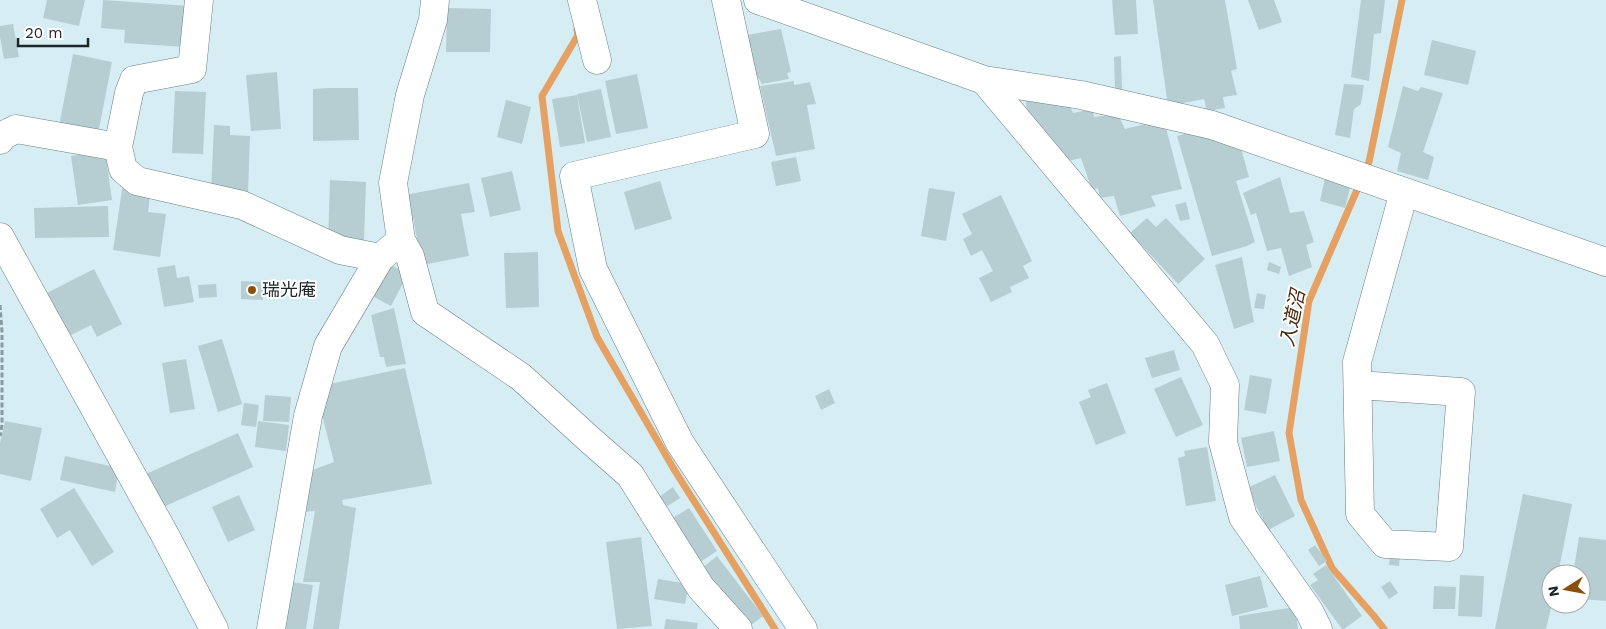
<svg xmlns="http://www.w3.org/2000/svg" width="1606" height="629" viewBox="0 0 1606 629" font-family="'Work Sans','Noto Sans JP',sans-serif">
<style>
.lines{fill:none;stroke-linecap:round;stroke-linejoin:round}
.stream{stroke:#e5a164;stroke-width:7}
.building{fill:#b6ced2}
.minor-casing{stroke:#697f84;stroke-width:29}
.path{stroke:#889a9e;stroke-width:3;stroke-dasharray:5 2.5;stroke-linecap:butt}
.minor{stroke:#fff;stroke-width:28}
.poi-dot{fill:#8a4f09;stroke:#fff;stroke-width:2}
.labels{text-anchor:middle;stroke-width:4;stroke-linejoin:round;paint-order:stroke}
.poi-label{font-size:18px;fill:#1c2527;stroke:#fff;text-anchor:start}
.water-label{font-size:19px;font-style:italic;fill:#44290e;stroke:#fff}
</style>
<rect width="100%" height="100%" fill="#d6eef3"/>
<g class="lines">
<path class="stream" d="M 577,30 L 578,35 L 542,96 L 558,231 L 597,337 L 675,471 L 775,629
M 1364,173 L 1369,162 L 1402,0
M 1360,183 L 1309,301 L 1289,433 L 1301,500 L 1332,568 L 1374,616 L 1384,629"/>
</g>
<path class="building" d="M 47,0 L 85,0 L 79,26 L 43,18 Z
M 103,0 L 189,6 L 186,47 L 124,43 L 125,30 L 101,28 Z
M 1112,0 L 1136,0 L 1138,34 L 1115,35 Z
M 1153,0 L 1225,0 L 1237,69 L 1231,71 L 1237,95 L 1223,97 L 1225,108 L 1207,111 L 1204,99 L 1168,106 Z
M 1248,0 L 1274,0 L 1282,22 L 1259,30 Z
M 1361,0 L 1385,0 L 1381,33 L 1374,34 L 1369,81 L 1351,77 Z
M 447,8 L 491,9 L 490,52 L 446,52 Z
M 13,24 L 19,57 L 4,59 L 0,37 L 0,26 Z
M 781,29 L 791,72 L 787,73 L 789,79 L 762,84 L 756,74 L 747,35 Z
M 1432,40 L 1476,51 L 1468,85 L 1424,75 Z
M 73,54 L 112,62 L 98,134 L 59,126 Z
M 1121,56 L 1122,89 L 1115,89 L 1114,57 Z
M 277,72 L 281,129 L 251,131 L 246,75 Z
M 637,74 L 648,128 L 616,134 L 605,81 Z
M 794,81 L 794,85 L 810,82 L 816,104 L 807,105 L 815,149 L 776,156 L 760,86 Z
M 1344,84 L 1364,85 L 1361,104 L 1354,109 L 1350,138 L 1335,135 Z
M 1403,86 L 1418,91 L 1421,87 L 1443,93 L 1423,152 L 1434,157 L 1428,180 L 1397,171 L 1401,153 L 1388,147 Z
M 329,88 L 358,88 L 359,140 L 313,141 L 313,89 Z
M 601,89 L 611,137 L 587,142 L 577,94 Z
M 175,91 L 206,92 L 203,154 L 172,153 Z
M 577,95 L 585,143 L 560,147 L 552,99 Z
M 1025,97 L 1069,103 L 1073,113 L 1093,109 L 1094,117 L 1118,114 L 1125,129 L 1145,124 L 1166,128 L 1182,189 L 1151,196 L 1156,206 L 1120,216 L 1114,196 L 1100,198 L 1098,188 L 1092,190 L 1081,158 L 1068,161 L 1030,126 Z
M 506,100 L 531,107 L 522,144 L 497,137 Z
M 214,125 L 230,126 L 230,135 L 250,136 L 248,194 L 211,193 Z
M 1195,131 L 1239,141 L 1249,177 L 1236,181 L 1255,242 L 1247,246 L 1212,256 L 1177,136 Z
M 105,151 L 112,200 L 78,205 L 71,156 Z
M 796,157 L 801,181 L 776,186 L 771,162 Z
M 512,171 L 521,210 L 490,217 L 481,178 Z
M 1280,177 L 1290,213 L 1304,211 L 1314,242 L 1306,245 L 1312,267 L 1289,276 L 1281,248 L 1267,251 L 1256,213 L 1251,215 L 1243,193 Z
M 1325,178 L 1351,184 L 1345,208 L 1320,201 Z
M 330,180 L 366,182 L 364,242 L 328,240 Z
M 660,181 L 672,219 L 635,230 L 624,192 Z
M 123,183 L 151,187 L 148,212 L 166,214 L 160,257 L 113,250 Z
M 469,183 L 475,212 L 461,214 L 469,256 L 422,265 L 413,218 L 404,220 L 399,196 Z
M 929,188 L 955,192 L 946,241 L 921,236 Z
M 1001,195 L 1032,261 L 1023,266 L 1029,278 L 1010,287 L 1012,292 L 991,302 L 979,278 L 993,271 L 982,250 L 971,256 L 963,239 L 972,234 L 962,214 Z
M 1186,202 L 1190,219 L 1180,221 L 1175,205 Z
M 108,206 L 109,237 L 35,238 L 34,208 Z
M 1147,218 L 1156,227 L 1166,218 L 1205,259 L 1178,284 L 1130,233 Z
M 538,252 L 539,307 L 506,308 L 504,253 Z
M 1242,257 L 1254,322 L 1234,329 L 1215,265 Z
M 1269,262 L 1281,267 L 1279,274 L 1267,270 Z
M 389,264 L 408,274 L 391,306 L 372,296 Z
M 175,265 L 177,278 L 189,276 L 194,302 L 164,307 L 157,268 Z
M 94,269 L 122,324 L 97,337 L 91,325 L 65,338 L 43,295 Z
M 241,281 L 263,282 L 263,300 L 241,299 Z
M 216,284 L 217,297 L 199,298 L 198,285 Z
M 1257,293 L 1266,295 L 1264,309 L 1254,308 Z
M 394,308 L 406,364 L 386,367 L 384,357 L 380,357 L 371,315 Z
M 222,339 L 242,404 L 218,412 L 198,346 Z
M 1174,350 L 1180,370 L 1152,378 L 1145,358 Z
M 186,359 L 195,409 L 170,413 L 162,363 Z
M 405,368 L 432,484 L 342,500 L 343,505 L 356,508 L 339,629 L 313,629 L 320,582 L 303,582 L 315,511 L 303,512 L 310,471 L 334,462 L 320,407 L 330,384 Z
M 1250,375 L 1272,379 L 1266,414 L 1244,410 Z
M 1181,377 L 1203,425 L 1176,437 L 1154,389 Z
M 1107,383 L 1126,433 L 1096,445 L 1079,402 L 1091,397 L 1088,390 Z
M 829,389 L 835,403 L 821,410 L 815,396 Z
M 265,395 L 291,397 L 289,422 L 263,421 Z
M 244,403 L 259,405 L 256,427 L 241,425 Z
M 5,421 L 42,428 L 31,481 L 0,474 L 0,443 Z
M 258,421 L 289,425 L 286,451 L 255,447 Z
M 1274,431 L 1280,461 L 1247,467 L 1241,438 Z
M 238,433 L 253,467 L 161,508 L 146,474 Z
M 1207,447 L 1216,501 L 1186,506 L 1178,458 L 1185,456 L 1184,451 Z
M 65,456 L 119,468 L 115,492 L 60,480 Z
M 1275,475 L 1295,516 L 1268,530 L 1247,488 Z
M 673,487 L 680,498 L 663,509 L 656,499 Z
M 74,488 L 114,552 L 92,566 L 70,530 L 57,538 L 40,509 Z
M 1523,494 L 1572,504 L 1558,574 L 1551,574 L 1552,604 L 1546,629 L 1495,629 Z
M 239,495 L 255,530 L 228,542 L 212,507 Z
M 689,508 L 717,551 L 700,562 L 668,521 Z
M 641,537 L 652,626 L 617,629 L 606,542 Z
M 1579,537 L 1606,540 L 1606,601 L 1581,599 L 1581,574 L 1573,574 Z
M 1315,545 L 1327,561 L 1319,566 L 1308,550 Z
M 717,556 L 763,616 L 747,628 L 702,568 Z
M 1390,556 L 1400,557 L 1399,566 L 1389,565 Z
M 1326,565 L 1362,616 L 1344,629 L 1342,629 L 1310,585 L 1318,580 L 1313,574 Z
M 1460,575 L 1484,576 L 1482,617 L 1458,616 Z
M 1260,576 L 1268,607 L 1232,616 L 1225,585 Z
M 658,579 L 689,584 L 685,604 L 654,599 Z
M 1390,581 L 1398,593 L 1389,599 L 1381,587 Z
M 291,582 L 313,585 L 306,629 L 283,629 Z
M 1434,586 L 1456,587 L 1455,609 L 1433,609 Z
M 1295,607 L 1298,629 L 1240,629 L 1239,616 Z
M 666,619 L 698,623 L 697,629 L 664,629 Z"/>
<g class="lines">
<g class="minor-casing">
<path id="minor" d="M 435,0 L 433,20 L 410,95 L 393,183 L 401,240 L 410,256 L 425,312 L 521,377 L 589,439 L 630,475 L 701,588 L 738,629
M 582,0 L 597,60
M 726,0 L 755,134 L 574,176 L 593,269 L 680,443 L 803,629
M 758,0 L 984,80 L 1081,95 L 1212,125 L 1606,262
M 984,80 L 1205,344 L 1225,385 L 1223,442 L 1243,517 L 1309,611 L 1318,629
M 0,140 L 2,136 L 16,129 L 118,147 L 123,169 L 137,181 L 242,205 L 340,250 L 380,258
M 118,147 L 129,93 L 134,80 L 192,69 L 199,0
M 0,237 L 166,537 L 214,629
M 1358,385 L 1461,392 L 1449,547 L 1385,544 L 1360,514 L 1357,362 L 1404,192
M 271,629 L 308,416 L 328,346 L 380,258 L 393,247"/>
</g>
<path class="path" d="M 0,305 L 2,332 L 2,425 L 0,436"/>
<use href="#minor" class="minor"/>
</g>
<circle class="poi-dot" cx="252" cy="290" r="5"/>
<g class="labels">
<g class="poi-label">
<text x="262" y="296">瑞光庵</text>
</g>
<g class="water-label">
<text transform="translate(1292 318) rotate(-78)" y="7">入道沼</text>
</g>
</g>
<g transform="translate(1566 589) rotate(259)"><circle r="24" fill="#ffffff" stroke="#a4a8a9"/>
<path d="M0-4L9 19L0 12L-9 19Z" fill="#8a4f09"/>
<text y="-8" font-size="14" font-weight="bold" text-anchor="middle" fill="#1c2527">N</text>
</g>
<path d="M18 38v8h70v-8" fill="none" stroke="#1c2527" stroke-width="2.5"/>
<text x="25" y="38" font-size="15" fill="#1c2527" stroke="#ffffff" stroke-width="4" paint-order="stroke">20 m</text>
</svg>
